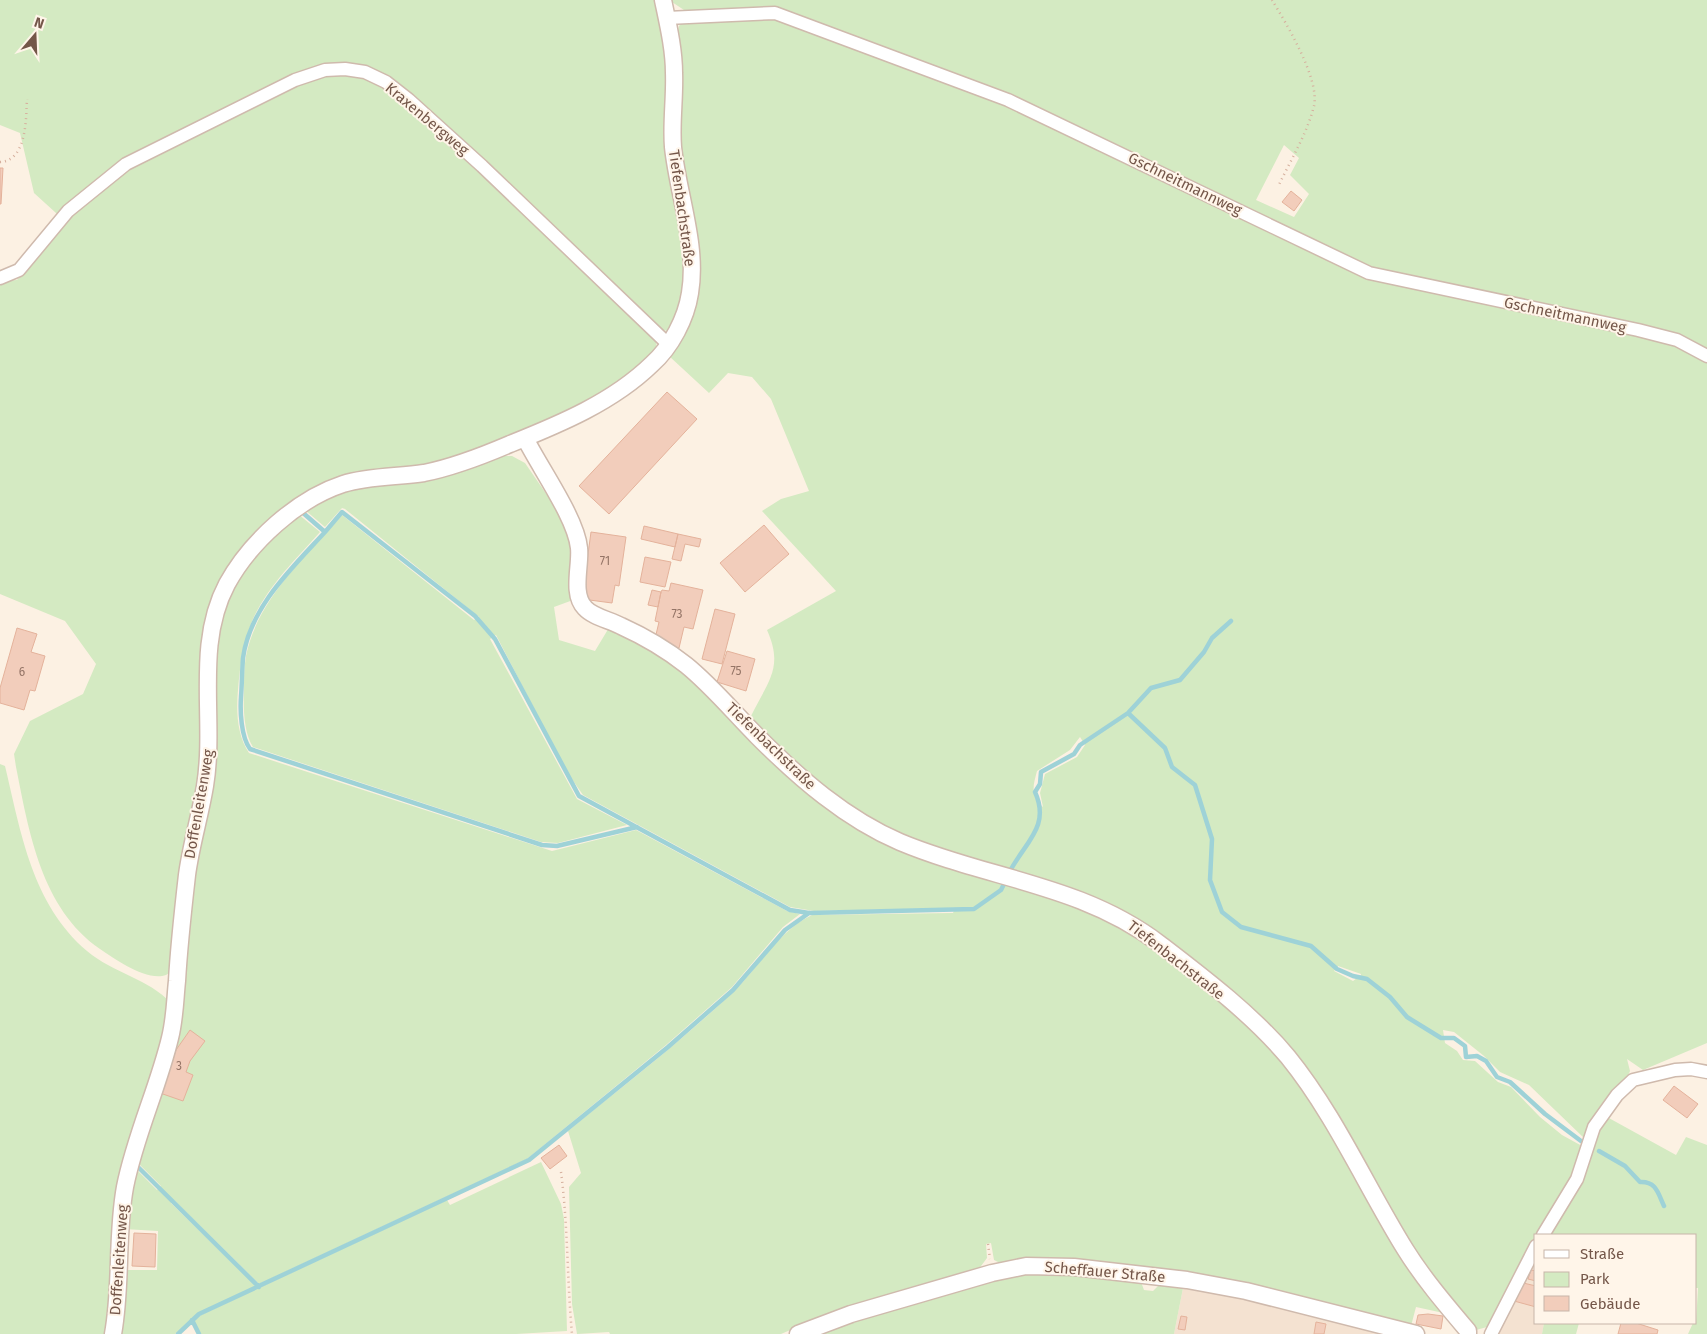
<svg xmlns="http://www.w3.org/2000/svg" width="1707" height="1334" viewBox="0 0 1707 1334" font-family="'Fira Sans',sans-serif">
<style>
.residential{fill:#f4e2d1}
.green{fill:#d4eac2;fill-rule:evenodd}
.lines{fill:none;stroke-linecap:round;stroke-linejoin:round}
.stream{stroke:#9ed2d7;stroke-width:4.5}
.building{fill:#f2cdbb;stroke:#e4b29b}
.minor-casing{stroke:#cfbaad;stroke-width:15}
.tertiary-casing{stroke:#cfbaad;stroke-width:19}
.path{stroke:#d6b09e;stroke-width:2.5;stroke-dasharray:1 4;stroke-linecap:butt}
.minor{stroke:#fff;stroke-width:12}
.tertiary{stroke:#fff;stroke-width:16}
.labels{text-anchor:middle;stroke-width:4;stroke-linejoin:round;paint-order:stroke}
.number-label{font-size:12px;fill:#947466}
.street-label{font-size:15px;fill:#745649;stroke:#fff5e9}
</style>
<rect width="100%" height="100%" fill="#fcf1e3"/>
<path class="residential" d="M 1530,1265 L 1536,1267 L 1536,1323 L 1544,1323 L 1542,1334 L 1499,1334 L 1499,1328 Z
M 1183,1288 L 1253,1299 L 1386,1334 L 1174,1334 Z"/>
<path class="green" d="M 0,0 L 656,0 C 660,21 665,42 667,64 C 670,103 668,142 672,181 C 675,213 687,243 687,275 C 687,296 682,315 670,332 L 661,329 L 412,96 C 398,86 371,62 352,66 C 347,67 342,71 337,73 L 359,76 L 379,83 L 407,102 L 652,334 C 656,340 658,344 655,351 C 640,390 476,458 433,467 C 402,474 367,470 337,481 C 313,490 291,508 271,523 C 240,547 215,586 207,624 C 203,643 201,671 200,690 C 200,706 206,722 206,739 C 204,793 185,846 180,900 C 179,915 180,970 166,975 C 147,982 115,959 100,949 C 41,908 29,832 16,767 L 14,754 L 30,721 L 83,694 L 96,664 L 65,621 L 0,594 L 0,281 L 17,280 L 67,223 L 34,193 L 20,133 L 0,125 Z
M 669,0 L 1707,0 L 1707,351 L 1671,342 L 1707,360 L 1707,1043 L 1643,1070 L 1627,1059 L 1630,1071 L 1626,1080 L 1584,1138 L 1529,1085 L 1500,1072 L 1484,1056 L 1454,1032 L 1443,1030 L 1445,1043 L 1457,1051 L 1463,1060 L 1475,1061 L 1498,1082 L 1511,1087 L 1540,1117 L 1562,1135 L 1582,1146 L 1571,1179 L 1538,1235 L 1536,1235 L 1497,1314 L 1487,1327 L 1476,1330 L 1433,1284 L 1298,1063 L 1162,942 L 898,836 L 831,796 L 755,726 L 751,716 C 768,681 784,668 767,630 L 836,591 L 762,511 L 781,499 L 809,491 L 771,399 L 752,377 L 728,373 L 709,393 L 669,356 L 694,309 L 679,158 L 676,38 L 679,26 L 690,14 ZM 1284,145 L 1299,158 L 1290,175 L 1309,194 L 1294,217 L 1256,200 ZM 1080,737 L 1085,745 L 1077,757 L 1045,774 L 1040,793 L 1043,807 C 1030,796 1033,786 1037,771 L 1070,750 ZM 1338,966 L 1361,974 L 1361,975 L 1353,981 L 1334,971 Z
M 497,456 L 512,456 L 525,463 L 569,527 L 574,549 L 573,600 L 554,607 L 559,640 L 595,651 L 610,626 L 627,634 L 684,672 L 820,799 L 1000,878 L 1128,927 L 1248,1023 L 1291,1068 L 1448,1314 L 1416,1307 L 1411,1326 L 1288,1294 L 1002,1264 L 994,1260 L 991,1243 L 986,1244 L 987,1258 L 978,1270 L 823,1316 L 781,1334 L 610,1334 L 609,1332 L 577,1334 L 572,1304 L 569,1187 L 581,1173 L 568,1131 C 624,1085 682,1041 734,991 C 760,966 778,931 812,915 L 953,913 L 955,908 L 814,911 L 790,907 L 583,795 L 567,772 L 496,635 L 490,639 L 577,799 L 627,825 L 558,843 L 541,842 L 253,747 C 244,733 243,708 244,691 C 244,680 244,667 246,656 C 257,600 306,556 342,515 L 474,620 L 479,617 L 345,509 L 342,508 L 325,527 L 305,510 L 343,490 Z
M 298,514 L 320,532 C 296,559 268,586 253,619 C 243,642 240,666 238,690 C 236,711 237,735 249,753 L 552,851 L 636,830 L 787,911 L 800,914 L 783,927 L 732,987 L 666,1045 L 527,1159 L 259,1284 L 174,1200 L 171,1203 L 256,1286 L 200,1312 L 175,1334 L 118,1334 L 123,1270 L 157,1270 L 158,1231 L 124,1229 L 135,1168 L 157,1190 L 161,1186 L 137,1162 L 142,1156 L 180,1022 L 212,667 L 228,591 L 248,560 Z
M 0,764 L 5,766 C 21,833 32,904 87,951 C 113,973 149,979 171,1003 L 145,1102 L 109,1334 L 0,1334 Z
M 1607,1117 L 1676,1155 L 1686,1137 L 1707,1145 L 1707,1334 L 1688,1334 L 1693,1323 L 1696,1323 L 1698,1288 L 1696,1288 L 1696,1235 L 1549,1235 L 1572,1199 L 1598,1129 Z
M 541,1162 L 561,1204 L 564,1219 L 567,1331 L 516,1334 L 200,1334 L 194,1321 L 201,1315 L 447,1200 L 450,1205 Z
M 1046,1271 L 1141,1282 L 1144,1290 L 1153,1291 L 1159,1285 L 1183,1288 L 1174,1334 L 814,1334 L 828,1328 L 1008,1275 Z
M 1544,1323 L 1579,1323 L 1576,1334 L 1542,1334 Z"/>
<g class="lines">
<path class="stream" d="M 302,512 L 325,532 L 342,512 L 475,616 L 495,639 L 579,796 L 790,910 L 809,913 L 974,909 L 1001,890 L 1006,880
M 325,532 C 292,568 250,607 243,658 C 242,671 242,684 241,697 C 240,711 241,737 250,749 L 542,845 L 557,846 L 637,827
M 1128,713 L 1165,748 L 1172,767 L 1195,785 L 1212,839 L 1210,880 L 1222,912 L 1241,927 L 1311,946 L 1337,969 L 1353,976 L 1367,979 L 1390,997 L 1407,1017 L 1441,1038 L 1454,1038 L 1465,1046 L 1466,1057 L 1477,1056 L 1486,1061 L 1497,1077 L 1510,1082 L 1545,1114 L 1581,1141
M 1009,873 C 1024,843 1051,827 1035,792 L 1040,784 L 1041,772 L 1074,754 L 1080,745 L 1128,713 L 1151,688 L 1180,680 L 1204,652 L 1212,638 L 1231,621
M 1599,1151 L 1625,1166 L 1640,1182 C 1656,1181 1658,1193 1664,1206
M 136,1165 L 259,1287
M 192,1320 L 199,1334
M 178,1334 L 199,1314 L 529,1160 L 668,1047 L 733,990 L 785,930 L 809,913"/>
</g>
<path class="building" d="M 0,168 L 3,168 L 1,204 L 0,204 Z
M 1291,191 L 1302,200 L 1294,211 L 1282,202 Z
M 667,392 L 697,419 L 609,514 L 579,486 Z
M 764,525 L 789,554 L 745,592 L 720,563 Z
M 644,526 L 678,534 L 675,547 L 641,539 Z
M 591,532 L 626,537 L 619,586 L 615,585 L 612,603 L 582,599 Z
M 678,534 L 701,539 L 699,547 L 685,544 L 681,561 L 672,559 Z
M 645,557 L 671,562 L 665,587 L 640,582 Z
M 671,583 L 703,590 L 693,629 L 684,627 L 679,648 L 654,643 L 659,622 L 655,621 L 661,592 L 662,590 L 669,591 Z
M 652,590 L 661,592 L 658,607 L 648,605 Z
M 715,609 L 735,614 L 722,664 L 702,659 Z
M 17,628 L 37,634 L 31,652 L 45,656 L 35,691 L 30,690 L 24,710 L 0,703 L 0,688 Z
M 727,651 L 755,659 L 746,691 L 717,682 Z
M 190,1030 L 205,1041 L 190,1061 L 186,1072 L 193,1075 L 183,1101 L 160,1093 L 176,1050 Z
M 1674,1086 L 1698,1104 L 1687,1118 L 1663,1100 Z
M 559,1145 L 567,1156 L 550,1169 L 541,1158 Z
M 134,1233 L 156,1234 L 155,1267 L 132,1266 Z
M 1531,1270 L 1536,1271 L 1536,1281 L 1528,1279 Z
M 1519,1282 L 1536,1286 L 1536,1307 L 1514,1301 Z
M 1428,1314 L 1443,1316 L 1441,1329 L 1416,1324 L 1418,1315 Z
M 1181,1316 L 1187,1317 L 1185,1330 L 1178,1329 Z
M 1316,1322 L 1326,1324 L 1324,1334 L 1314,1334 Z
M 1621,1323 L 1636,1323 L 1658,1330 L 1657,1334 L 1618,1334 Z"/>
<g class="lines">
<g class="minor-casing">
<path id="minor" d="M 667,18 L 775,13 L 1008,100 L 1369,273 L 1638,330 L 1677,340 L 1707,356
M 0,278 L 19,270 L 68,211 L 126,164 L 295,80 L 325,70 L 345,69 L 365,72 L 386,82 L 409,100 L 482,166 L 669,345
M 1543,1235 L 1577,1179 L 1594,1127 L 1617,1095 L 1633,1080 L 1675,1070 L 1691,1069 L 1707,1072
M 1491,1334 L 1536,1246"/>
</g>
<g class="tertiary-casing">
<path id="tertiary" d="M 525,438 C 540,468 576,518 579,548 C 581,565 571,594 585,608 C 593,617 610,620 621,626 C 643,636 667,650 686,665 C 712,686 734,713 758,737 C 799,778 846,819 900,842 C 988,879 1081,884 1160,944 C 1203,977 1253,1015 1288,1057 C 1335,1115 1366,1186 1405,1249 C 1423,1278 1446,1305 1468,1331 L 1468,1334
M 113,1334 C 122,1285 116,1236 125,1187 C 135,1136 158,1088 170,1038 C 175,1018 175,1000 177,981 C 179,945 183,910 187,875 C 191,845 200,816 205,786 C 216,719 194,646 227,584 C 250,542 297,499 343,484 C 369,476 398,477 424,473 C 454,467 482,456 510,444 C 560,424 613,402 652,364 C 671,347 686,319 690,293 C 698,245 678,195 673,147 C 671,123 675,97 674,73 C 674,49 668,24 663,0
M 798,1334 L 851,1314 L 992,1273 L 1026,1266 L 1074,1267 L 1187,1280 L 1246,1291 L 1416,1334"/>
</g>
<path class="path" d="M 1272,0 C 1286,23 1320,79 1314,106 C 1307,134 1290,161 1278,187
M 0,162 C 27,161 26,118 27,99
M 561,1172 C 568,1226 567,1279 572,1334
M 988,1244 L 990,1259"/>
<use href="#minor" class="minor"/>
<use href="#tertiary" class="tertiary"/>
</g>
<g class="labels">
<g class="number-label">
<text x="605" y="565">71</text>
<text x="677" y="618">73</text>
<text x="736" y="675">75</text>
<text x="22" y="676">6</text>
<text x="179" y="1070">3</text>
</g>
<g class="street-label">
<text transform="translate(427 119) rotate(40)" y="5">Kraxenbergweg</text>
<text transform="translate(1185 184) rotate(26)" y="5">Gschneitmannweg</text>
<text transform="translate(682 208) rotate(82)" y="5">Tiefenbachstraße</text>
<text transform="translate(1565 315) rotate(12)" y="5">Gschneitmannweg</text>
<text transform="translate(771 746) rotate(44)" y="5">Tiefenbachstraße</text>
<text transform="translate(199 804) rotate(-80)" y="5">Doffenleitenweg</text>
<text transform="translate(1176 960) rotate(38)" y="5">Tiefenbachstraße</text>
<text transform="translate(119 1260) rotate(-86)" y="5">Doffenleitenweg</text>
<text transform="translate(1105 1272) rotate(5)" y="5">Scheffauer Straße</text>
</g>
</g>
<rect x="1534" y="1234" width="162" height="90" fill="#fff5e9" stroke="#c7b5a9"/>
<rect x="1544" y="1250" width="25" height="8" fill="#ffffff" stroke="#c7b5a9"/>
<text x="1580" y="1259" font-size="15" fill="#745649">Straße</text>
<rect x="1544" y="1272" width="25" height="15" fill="#d4eac2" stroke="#c7b5a9"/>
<text x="1580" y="1284" font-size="15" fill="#745649">Park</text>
<rect x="1544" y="1296" width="25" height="15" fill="#f2cdbb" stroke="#c7b5a9"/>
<text x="1580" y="1309" font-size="15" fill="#745649">Gebäude</text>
<g transform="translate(35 35) rotate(19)" stroke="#fff5e9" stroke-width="4" paint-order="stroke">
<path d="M0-4L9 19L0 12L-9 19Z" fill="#745649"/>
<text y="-8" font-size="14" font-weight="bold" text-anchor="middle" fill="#745649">N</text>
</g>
</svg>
